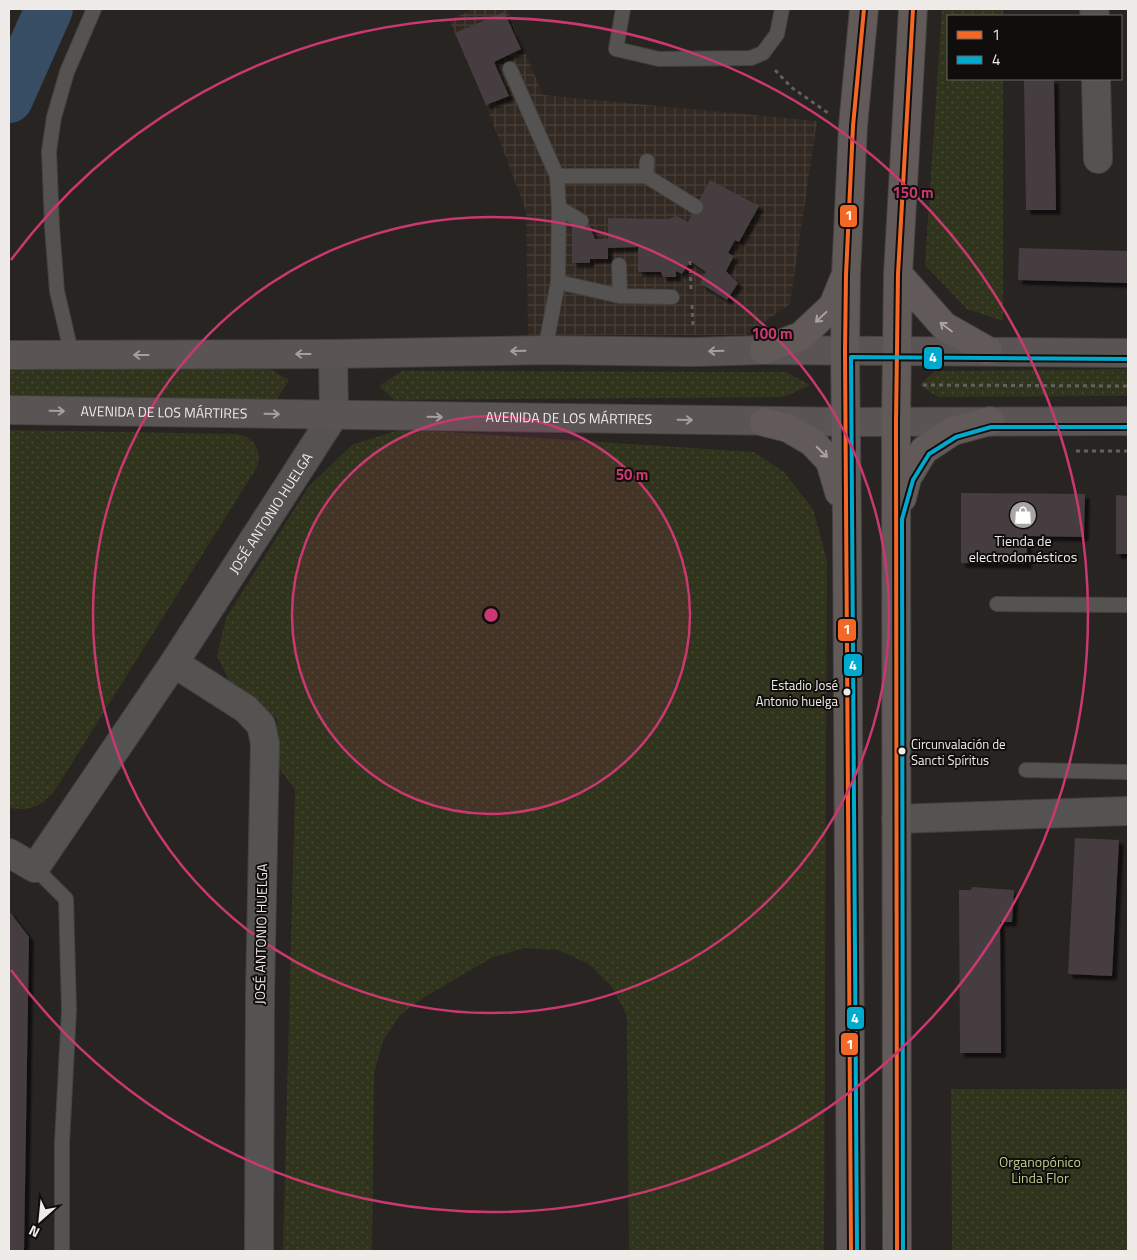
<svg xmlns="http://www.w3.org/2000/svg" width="1137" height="1260" viewBox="0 0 1137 1260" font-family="'Titillium Web',sans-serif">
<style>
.industrial{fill:url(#industrial-grid)}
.green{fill:url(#green-dots)}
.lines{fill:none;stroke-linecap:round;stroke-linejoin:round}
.river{stroke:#364d64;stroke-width:48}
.building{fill:#453d41;filter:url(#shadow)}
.lane-casing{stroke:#444240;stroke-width:16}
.street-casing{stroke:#444240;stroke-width:30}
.secondary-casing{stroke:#444240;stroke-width:30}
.highway-casing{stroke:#444240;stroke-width:30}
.path{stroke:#62605e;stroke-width:3;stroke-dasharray:4 4;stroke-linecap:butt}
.lane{stroke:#555351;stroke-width:14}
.street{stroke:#555351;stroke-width:28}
.secondary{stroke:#5a5554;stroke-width:28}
.highway{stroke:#625a58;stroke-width:28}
.bus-1-casing{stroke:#100e0c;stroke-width:8}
.bus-2-casing{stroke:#100e0c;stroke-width:8}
.bus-1{stroke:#f36827;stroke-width:4}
.bus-2{stroke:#00a9ce;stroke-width:4}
.oneway{stroke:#a8a2a0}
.oneway2{stroke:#a4a09e}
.ring{fill:none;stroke:#c93870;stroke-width:2.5}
.bus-dot{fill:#eeebe8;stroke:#100e0c;stroke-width:2}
.labels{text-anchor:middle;stroke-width:4;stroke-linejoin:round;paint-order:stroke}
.bus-label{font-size:13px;fill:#eeebe8;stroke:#100e0c;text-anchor:end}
.street-label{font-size:14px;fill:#eeebe8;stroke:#100e0c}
.poi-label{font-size:14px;fill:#eeebe8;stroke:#100e0c}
.park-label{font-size:14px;fill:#c0ca8d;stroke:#100e0c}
.centre{fill:#c93870;stroke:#100e0c;stroke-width:2.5}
.ring-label{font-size:15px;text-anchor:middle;font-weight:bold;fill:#c93870;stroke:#100e0c;stroke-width:4;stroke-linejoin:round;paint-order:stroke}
.line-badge{stroke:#100e0c;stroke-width:2}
.badge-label{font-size:14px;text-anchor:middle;font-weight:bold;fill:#fff}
</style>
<defs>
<pattern id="industrial-grid" width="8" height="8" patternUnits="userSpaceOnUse" patternTransform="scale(1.25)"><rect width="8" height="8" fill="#322922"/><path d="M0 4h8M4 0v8" fill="none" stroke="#463e37"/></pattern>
<pattern id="green-dots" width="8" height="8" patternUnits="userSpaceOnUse" patternTransform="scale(1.25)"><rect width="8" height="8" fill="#31341c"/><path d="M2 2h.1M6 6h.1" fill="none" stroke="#454832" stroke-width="1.8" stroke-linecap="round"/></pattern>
<filter id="shadow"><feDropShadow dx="4.5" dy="4.5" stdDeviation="1" flood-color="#0009"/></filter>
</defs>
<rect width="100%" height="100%" fill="#272422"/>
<path class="industrial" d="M 474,9 L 507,9 L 543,95 L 817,121 L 790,304 L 746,335 L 528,335 L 526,211 L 486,105 L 449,20 Z"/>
<path class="green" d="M 942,9 L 1003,9 L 1003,16 L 948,16 L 948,79 L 1003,79 L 1003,321 L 967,309 L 925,265 Z
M 265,366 L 289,380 L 275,402 L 9,401 L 9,367 Z
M 1128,369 L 1128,396 L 938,397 L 920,385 L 935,371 Z
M 402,371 L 786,372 L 810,385 L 784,397 L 394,400 L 379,386 Z
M 402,429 L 754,452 L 784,472 L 813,509 L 827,560 L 824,1251 L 629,1251 L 627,1016 L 612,987 L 589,964 L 558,950 L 525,948 L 493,957 L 428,995 L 401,1014 L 383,1041 L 374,1073 L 372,1251 L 283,1251 L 295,789 L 278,767 L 277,718 L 232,686 L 217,656 L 226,618 L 309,486 L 352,445 Z
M 9,430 L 237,434 C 255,438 262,450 257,467 L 57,787 C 44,805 32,812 9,808 Z
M 951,1089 L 1128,1089 L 1128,1251 L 952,1251 Z"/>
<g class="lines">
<path class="river" d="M 9,99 L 49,9"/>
</g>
<path class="building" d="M 504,12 L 521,49 L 494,62 L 509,96 L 486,105 L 455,33 Z
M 1024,79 L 1054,79 L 1056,210 L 1026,210 Z
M 710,180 L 759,206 L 739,242 L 735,240 L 728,253 L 734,256 L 726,271 L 738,283 L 727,300 L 700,283 L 706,272 L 690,261 L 682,274 L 676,271 L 676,277 L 663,277 L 661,272 L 638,272 L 638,247 L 608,248 L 608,259 L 590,259 L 590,263 L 572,263 L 572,224 L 589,224 L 595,239 L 608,239 L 608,218 L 668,219 L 677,216 L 688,222 Z
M 1019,248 L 1128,251 L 1128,283 L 1018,280 Z
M 961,493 L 1085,494 L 1084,537 L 1027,536 L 1027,564 L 961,563 Z
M 1116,495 L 1128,496 L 1128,554 L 1116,554 Z
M 1075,838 L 1119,840 L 1112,976 L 1068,974 Z
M 972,887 L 1014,890 L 1012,922 L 1000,922 L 1001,1053 L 960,1053 L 959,890 L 971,890 Z
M 9,911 L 29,937 L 24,1251 L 9,1251 Z"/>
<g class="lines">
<g class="lane-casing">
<path id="lane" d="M 623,9 L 616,49 L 659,59 L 751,58 L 763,53 L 777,34 L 782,9
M 510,69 L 557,176 L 559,208 L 558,282 L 545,350
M 557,176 L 646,176 L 696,207
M 646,176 L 647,161
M 559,208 L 581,221
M 619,265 L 620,296
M 558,282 L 620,296 L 672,297
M 72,356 L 57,291 L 52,227 L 49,151 L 54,117 L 67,72 L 94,9
M 997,604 L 1128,605
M 1026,770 L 1128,772
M 35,868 L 66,899 L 69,1010 L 62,1143 L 62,1251"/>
</g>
<g class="street-casing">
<g id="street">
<path d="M 1094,9 L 1095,16"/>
<path d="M 1096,79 L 1098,159"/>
<path d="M 174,663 L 246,709 L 261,725 L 265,743 L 260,995 L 259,1251"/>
<path d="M 896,819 L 1128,811"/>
<path id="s1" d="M 9,853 L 35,868 L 174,663 L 334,415 L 333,354"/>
</g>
</g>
<g class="secondary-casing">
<g id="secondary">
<path d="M 9,355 L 333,354 L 545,350 L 694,352 L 764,350 L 1128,353"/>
<path id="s2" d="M 9,410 L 846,422 L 1128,421"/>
</g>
</g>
<g class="highway-casing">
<path id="highway" d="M 898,274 L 944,326 L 988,351
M 764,350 L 801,336 L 833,306 L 844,279
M 764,422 L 788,428 L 812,442 L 830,461 L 839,492
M 902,498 L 907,478 L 924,450 L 953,431 L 990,421
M 851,1251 L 847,520 L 845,351 L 846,275 L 853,126 L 864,9
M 897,1251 L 896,422 L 898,274 L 913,9"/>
</g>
<path class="path" d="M 775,70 L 791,87 L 828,113
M 690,261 L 691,289
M 692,305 L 693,326
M 923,385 L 1128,386
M 1076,451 L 1128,451"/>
<use href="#lane" class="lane"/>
<use href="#street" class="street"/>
<use href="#secondary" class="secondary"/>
<use href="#highway" class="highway"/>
<g class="bus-1-casing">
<path id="bus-1" d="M 851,1251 L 845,351 L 846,275 L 853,126 L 864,9
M 897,1251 L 896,422 L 898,274 L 913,9"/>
</g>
<g class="bus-2-casing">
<path id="bus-2" d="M 857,1251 L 851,357 L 1128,359
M 903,1251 L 902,519 L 913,480 L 929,454 L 956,437 L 991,427 L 1128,427"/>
</g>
<use href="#bus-1" class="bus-1"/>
<use href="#bus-2" class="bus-2"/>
</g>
<defs><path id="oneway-shaft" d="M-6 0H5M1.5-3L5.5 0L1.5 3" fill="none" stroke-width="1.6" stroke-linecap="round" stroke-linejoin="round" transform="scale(1.25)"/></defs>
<g class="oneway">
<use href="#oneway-shaft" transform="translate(821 317) rotate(137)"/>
<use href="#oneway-shaft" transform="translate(946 327) rotate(-143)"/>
<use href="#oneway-shaft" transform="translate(822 452) rotate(45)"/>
</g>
<g class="oneway2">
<use href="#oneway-shaft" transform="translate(518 351) rotate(179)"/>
<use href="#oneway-shaft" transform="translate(716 351) rotate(178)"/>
<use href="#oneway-shaft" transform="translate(303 354) rotate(180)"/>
<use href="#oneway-shaft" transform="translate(141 355) rotate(180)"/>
<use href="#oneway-shaft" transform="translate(57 411) rotate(1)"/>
<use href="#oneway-shaft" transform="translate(272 414) rotate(1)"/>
<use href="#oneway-shaft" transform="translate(435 417) rotate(1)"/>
<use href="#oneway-shaft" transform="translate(685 420) rotate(1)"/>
</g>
<circle cx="491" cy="615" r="199" fill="#c93870" fill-opacity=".12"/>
<g class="ring">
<circle cx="491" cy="615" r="199"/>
<circle cx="491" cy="615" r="398"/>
<path d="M11 260A597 597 0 1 1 11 970"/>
</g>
<defs>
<g id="shop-disc" transform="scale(1.4375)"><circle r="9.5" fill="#a8a5a3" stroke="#100e0c"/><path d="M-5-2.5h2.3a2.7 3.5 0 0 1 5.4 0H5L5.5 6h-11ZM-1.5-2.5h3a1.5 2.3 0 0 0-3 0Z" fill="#fff"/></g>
</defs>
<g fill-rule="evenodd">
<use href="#shop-disc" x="1023" y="515"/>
</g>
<g class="bus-dot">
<circle cx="847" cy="692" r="4.5"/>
<circle cx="902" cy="751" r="4.5"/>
</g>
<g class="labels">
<g class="bus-label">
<text x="838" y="690">Estadio José<tspan x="838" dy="16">Antonio huelga</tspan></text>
<text x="911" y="749" text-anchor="start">Circunvalación de<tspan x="911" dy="16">Sancti Spíritus</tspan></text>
</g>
<g class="street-label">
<text dy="5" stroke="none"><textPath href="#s2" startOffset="155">AVENIDA DE LOS MÁRTIRES</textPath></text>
<text dy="5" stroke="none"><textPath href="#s2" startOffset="560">AVENIDA DE LOS MÁRTIRES</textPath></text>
<text dy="5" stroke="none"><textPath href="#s1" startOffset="456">JOSÉ ANTONIO HUELGA</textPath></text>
<text transform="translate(261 934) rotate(-89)" y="5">JOSÉ ANTONIO HUELGA</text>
</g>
<g class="poi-label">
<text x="1023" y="546">Tienda de<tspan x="1023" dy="16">electrodomésticos</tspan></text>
</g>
<g class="park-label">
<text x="1040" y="1167">Organopónico<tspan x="1040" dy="16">Linda Flor</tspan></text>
</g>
</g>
<circle cx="491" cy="615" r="8" class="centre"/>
<g class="ring-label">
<text x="913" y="198">150 m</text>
<text x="772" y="339">100 m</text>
<text x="632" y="480">50 m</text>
</g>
<g class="line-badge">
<rect x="839" y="204" width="19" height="24" rx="5" fill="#f36827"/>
<rect x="923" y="346" width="20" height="24" rx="5" fill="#00a9ce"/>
<rect x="837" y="618" width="20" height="24" rx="5" fill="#f36827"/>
<rect x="843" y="653" width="20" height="24" rx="5" fill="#00a9ce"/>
<rect x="846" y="1006" width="19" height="24" rx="5" fill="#00a9ce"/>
<rect x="840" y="1032" width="19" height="24" rx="5" fill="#f36827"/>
</g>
<g class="badge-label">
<text x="849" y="220">1</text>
<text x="933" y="362">4</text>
<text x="847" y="634">1</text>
<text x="853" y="670">4</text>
<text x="855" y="1023">4</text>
<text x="850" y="1049">1</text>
</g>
<rect width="1137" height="1260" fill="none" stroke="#eeebe8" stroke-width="20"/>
<rect x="947" y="15" width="175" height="65" fill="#100e0c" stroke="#696664"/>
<rect x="957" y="31" width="25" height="8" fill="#f36827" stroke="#696664"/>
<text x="992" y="40" font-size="15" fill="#eeebe8">1</text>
<rect x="957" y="56" width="25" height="8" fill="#00a9ce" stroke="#696664"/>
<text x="992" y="65" font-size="15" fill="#eeebe8">4</text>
<g transform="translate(40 1220) rotate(207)" stroke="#100e0c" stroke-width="4" paint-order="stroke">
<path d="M0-4L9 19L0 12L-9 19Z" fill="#eeebe8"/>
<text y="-8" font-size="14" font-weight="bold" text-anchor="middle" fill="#eeebe8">N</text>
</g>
</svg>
